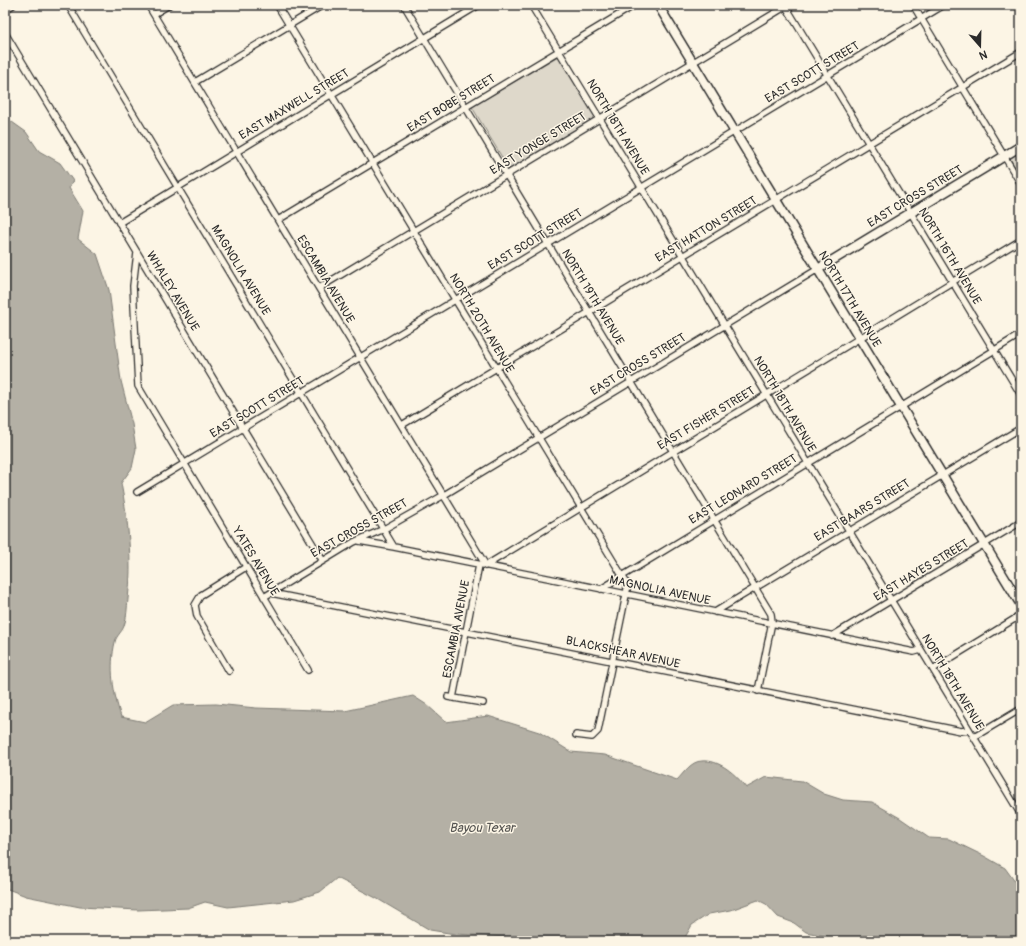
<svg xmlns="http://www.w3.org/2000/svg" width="1026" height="946" viewBox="0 0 1026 946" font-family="Pangolin,sans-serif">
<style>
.green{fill:#ded8ca;stroke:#84827a}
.water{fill:#b4b0a5;stroke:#7d7b74}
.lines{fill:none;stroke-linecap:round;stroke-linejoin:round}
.street-casing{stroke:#2b2b2b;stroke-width:8}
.secondary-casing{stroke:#2b2b2b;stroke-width:11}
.street{stroke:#fcf5e5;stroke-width:5.5}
.secondary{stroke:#fcf5e5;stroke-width:8}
.labels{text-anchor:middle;stroke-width:3;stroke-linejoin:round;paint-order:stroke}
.street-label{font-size:12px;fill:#2b2b2b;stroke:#fcf5e5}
.water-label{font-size:13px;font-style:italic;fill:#545350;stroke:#fcf5e5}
</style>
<rect width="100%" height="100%" fill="#fcf5e5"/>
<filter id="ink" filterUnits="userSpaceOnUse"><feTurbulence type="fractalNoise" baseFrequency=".025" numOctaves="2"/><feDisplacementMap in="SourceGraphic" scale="8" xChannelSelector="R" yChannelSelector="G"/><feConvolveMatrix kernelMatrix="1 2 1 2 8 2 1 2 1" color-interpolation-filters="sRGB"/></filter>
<g filter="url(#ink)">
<path class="green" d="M 558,56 L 596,117 L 509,169 L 472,107 Z
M 1021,150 L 1021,177 L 1009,157 Z"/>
<path class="water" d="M 5,117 L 26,132 L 39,151 L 60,163 L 73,181 L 69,188 L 83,211 L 78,239 L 97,254 L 109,290 L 121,381 L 132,424 L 136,449 L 132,468 L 121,483 C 128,520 133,562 128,599 C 127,607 127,618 124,626 C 122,632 116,636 115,642 C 109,668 113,692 121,717 L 145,722 L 173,705 L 216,704 L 256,708 L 345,711 L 413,696 L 427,705 L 446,722 L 488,716 L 539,732 L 571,752 L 605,755 L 677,780 C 684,773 691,761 702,761 C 719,759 737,775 746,788 L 766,777 L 802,781 L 824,794 L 843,800 L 872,802 L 900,818 L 929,838 L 949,839 L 984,856 L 1005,868 L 1021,890 L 1021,941 L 849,941 L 806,932 L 794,923 L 778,917 L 766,904 L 758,900 L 731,910 L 709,914 L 692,925 L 683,941 L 520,941 L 507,937 L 455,934 L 430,930 L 376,898 L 337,878 L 320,892 L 294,900 L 228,907 L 205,902 L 188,908 L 138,910 L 80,907 L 26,896 L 5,888 Z"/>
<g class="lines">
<g class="street-casing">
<path id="street" d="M 68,5 L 394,547 L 914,652 L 921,650
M 148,5 L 485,564
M 277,5 L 626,582 L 627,590 L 598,731 L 592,737 L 576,735
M 404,5 L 771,614 L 772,622 L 758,691
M 531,5 L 1021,815
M 785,5 L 1021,395
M 913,5 L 1021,184
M 5,10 L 13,5
M 154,14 L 169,5
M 5,33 L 323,561
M 195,82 L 323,5
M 278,220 L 635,5
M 119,223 L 479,5
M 137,253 L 133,286 L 138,386 L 308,670
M 319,288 L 788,5
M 402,425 L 1021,52
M 137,492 L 944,5
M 359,541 L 394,547
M 485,566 L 1021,240
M 601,589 L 1021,334
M 271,593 L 922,723 L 961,731 L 969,730
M 264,597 L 354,542 L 384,529 L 444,495 L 818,269
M 715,612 L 1021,428
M 832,636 L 1021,522
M 933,669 L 1021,615
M 229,671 L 197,616 L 195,605 L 201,595 L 246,567
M 448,697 L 483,703
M 453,698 L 479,565
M 974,737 L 1021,709"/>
</g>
<g class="secondary-casing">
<path id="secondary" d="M 658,5 L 1021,605
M 818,269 L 1021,146"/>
</g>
<use href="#street" class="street"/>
<use href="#secondary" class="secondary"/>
</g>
</g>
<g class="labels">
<g class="street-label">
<text transform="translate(812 72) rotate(-31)" y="4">EAST SCOTT STREET</text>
<text transform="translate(451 103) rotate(-31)" y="4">EAST BOBE STREET</text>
<text transform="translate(294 104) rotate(-31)" y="4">EAST MAXWELL STREET</text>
<text transform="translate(618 127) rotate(59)" y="4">NORTH 18TH AVENUE</text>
<text transform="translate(538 143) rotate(-31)" y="4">EAST YONGE STREET</text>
<text transform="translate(915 196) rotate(-31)" y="4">EAST CROSS STREET</text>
<text transform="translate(706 229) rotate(-31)" y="4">EAST HATTON STREET</text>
<text transform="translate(535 239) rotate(-31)" y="4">EAST SCOTT STREET</text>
<text transform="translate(950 256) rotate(59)" y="4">NORTH 16TH AVENUE</text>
<text transform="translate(241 270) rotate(59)" y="4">MAGNOLIA AVENUE</text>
<text transform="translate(326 279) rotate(59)" y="4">ESCAMBIA AVENUE</text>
<text transform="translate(173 291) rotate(59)" y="4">WHALEY AVENUE</text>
<text transform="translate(593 297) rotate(59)" y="4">NORTH 19TH AVENUE</text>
<text transform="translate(850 299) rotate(59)" y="4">NORTH 17TH AVENUE</text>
<text transform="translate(482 323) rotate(59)" y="4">NORTH 20TH AVENUE</text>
<text transform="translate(638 364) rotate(-31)" y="4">EAST CROSS STREET</text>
<text transform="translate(785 404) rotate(59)" y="4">NORTH 18TH AVENUE</text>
<text transform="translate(257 407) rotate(-31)" y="4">EAST SCOTT STREET</text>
<text transform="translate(706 418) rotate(-31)" y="4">EAST FISHER STREET</text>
<text transform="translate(743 489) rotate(-31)" y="4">EAST LEONARD STREET</text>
<text transform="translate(862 510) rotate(-31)" y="4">EAST BAARS STREET</text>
<text transform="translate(359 528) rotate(-29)" y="4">EAST CROSS STREET</text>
<text transform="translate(256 561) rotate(59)" y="4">YATES AVENUE</text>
<text transform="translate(921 570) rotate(-31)" y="4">EAST HAYES STREET</text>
<text transform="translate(660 590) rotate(12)" y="4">MAGNOLIA AVENUE</text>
<text transform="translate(456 629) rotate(-79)" y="4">ESCAMBIA AVENUE</text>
<text transform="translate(623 652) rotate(12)" y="4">BLACKSHEAR AVENUE</text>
<text transform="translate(953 682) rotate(59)" y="4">NORTH 18TH AVENUE</text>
</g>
<g class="water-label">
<text x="482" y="832">Bayou Texar</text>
</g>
</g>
<rect width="1026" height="946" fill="none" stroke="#fcf5e5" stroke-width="20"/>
<rect x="10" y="10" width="1006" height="926" fill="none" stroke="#2b2b2b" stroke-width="1.5" filter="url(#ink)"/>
<g transform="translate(980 46) rotate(160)" stroke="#fcf5e5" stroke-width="3" paint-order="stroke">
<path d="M0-3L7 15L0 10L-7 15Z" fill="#2b2b2b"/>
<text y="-6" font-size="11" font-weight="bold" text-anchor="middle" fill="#2b2b2b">N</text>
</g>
</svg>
